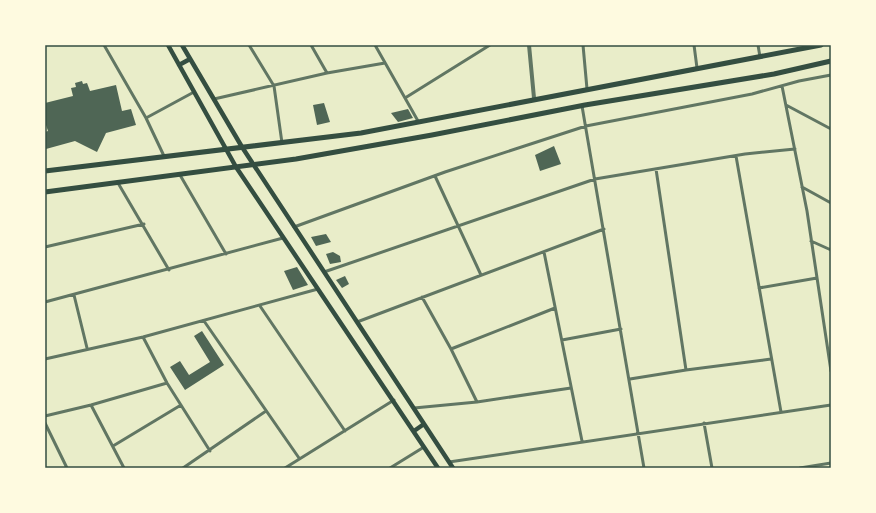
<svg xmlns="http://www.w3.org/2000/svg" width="876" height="513" viewBox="0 0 876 513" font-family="Signika,sans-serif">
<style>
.building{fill:#4f6655}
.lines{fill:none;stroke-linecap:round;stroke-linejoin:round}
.minor{stroke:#617663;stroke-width:3}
.tertiary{stroke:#617663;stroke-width:4}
.secondary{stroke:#344e41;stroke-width:4.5}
.primary{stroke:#344e41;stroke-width:5}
.neatline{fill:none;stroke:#344e41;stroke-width:1.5}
</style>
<rect width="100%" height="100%" fill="#e9edc9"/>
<path class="building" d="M 82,81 L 83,84 L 87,83 L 90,91 L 116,85 L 122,111 L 131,109 L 136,125 L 106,133 L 97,152 L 75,141 L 46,149 L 45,132 L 48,131 L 45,122 L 45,103 L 73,96 L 71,88 L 76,87 L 75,83 Z
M 324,103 L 330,122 L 317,125 L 313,105 Z
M 408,109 L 413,118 L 398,122 L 391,113 Z
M 554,146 L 561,164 L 540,171 L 535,155 Z
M 326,234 L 331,242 L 316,246 L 311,237 Z
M 333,252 L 340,256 L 341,262 L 330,264 L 326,254 Z
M 297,267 L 308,285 L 293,290 L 284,271 Z
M 345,276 L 349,284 L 342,288 L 336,280 Z
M 202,331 L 224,365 L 185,390 L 170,367 L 180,361 L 189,375 L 210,362 L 194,336 Z"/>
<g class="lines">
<path class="minor" d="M 104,45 L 146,118 L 164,156
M 249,45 L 274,86 L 282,143
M 311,45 L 327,73
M 375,45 L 418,121
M 583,45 L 587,89
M 694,45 L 697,68
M 758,45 L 760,57
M 782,86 L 807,211 L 831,371
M 405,98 L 490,45
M 214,99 L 327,73 L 385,63
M 786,105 L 831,129
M 582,106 L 644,468
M 146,118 L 194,92
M 736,156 L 781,412
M 656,169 L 686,370
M 180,175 L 226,254
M 435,176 L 481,275
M 118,183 L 169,270
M 802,187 L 831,203
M 294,227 L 445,172 L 586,126 L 752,94 L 799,81 L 831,75
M 811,241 L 831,250
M 45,247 L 144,224
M 544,252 L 582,441
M 324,272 L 595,179 L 745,154 L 795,149
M 759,288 L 817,278
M 74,295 L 87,348
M 422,297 L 451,349 L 477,402
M 45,302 L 283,238
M 260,306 L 345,431
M 204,321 L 299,458
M 357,322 L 604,229
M 143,337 L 167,383 L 210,451
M 562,340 L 621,329
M 451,349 L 555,308
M 45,359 L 143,337 L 318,289
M 630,379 L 686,370 L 771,359
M 91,405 L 124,468
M 414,408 L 477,402 L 571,388
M 45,416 L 91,405 L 167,383
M 45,423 L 67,468
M 704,423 L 712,468
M 113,446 L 181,405
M 449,462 L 831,405
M 183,468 L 266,411
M 285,468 L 394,400
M 390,468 L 424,447
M 800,468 L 831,463"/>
<path class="tertiary" d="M 529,45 L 534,98"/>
<path class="secondary" d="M 168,45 L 236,167 L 438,468
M 182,45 L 242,147 L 453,468
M 179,65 L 190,59
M 414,431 L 424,424"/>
<path class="primary" d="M 45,171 L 361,133 L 821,45
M 45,192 L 296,159 L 432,135 L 585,105 L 774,74 L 831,61"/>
</g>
<rect width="876" height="513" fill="none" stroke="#fefae0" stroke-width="92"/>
<rect x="46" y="46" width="784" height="421" class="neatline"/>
</svg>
